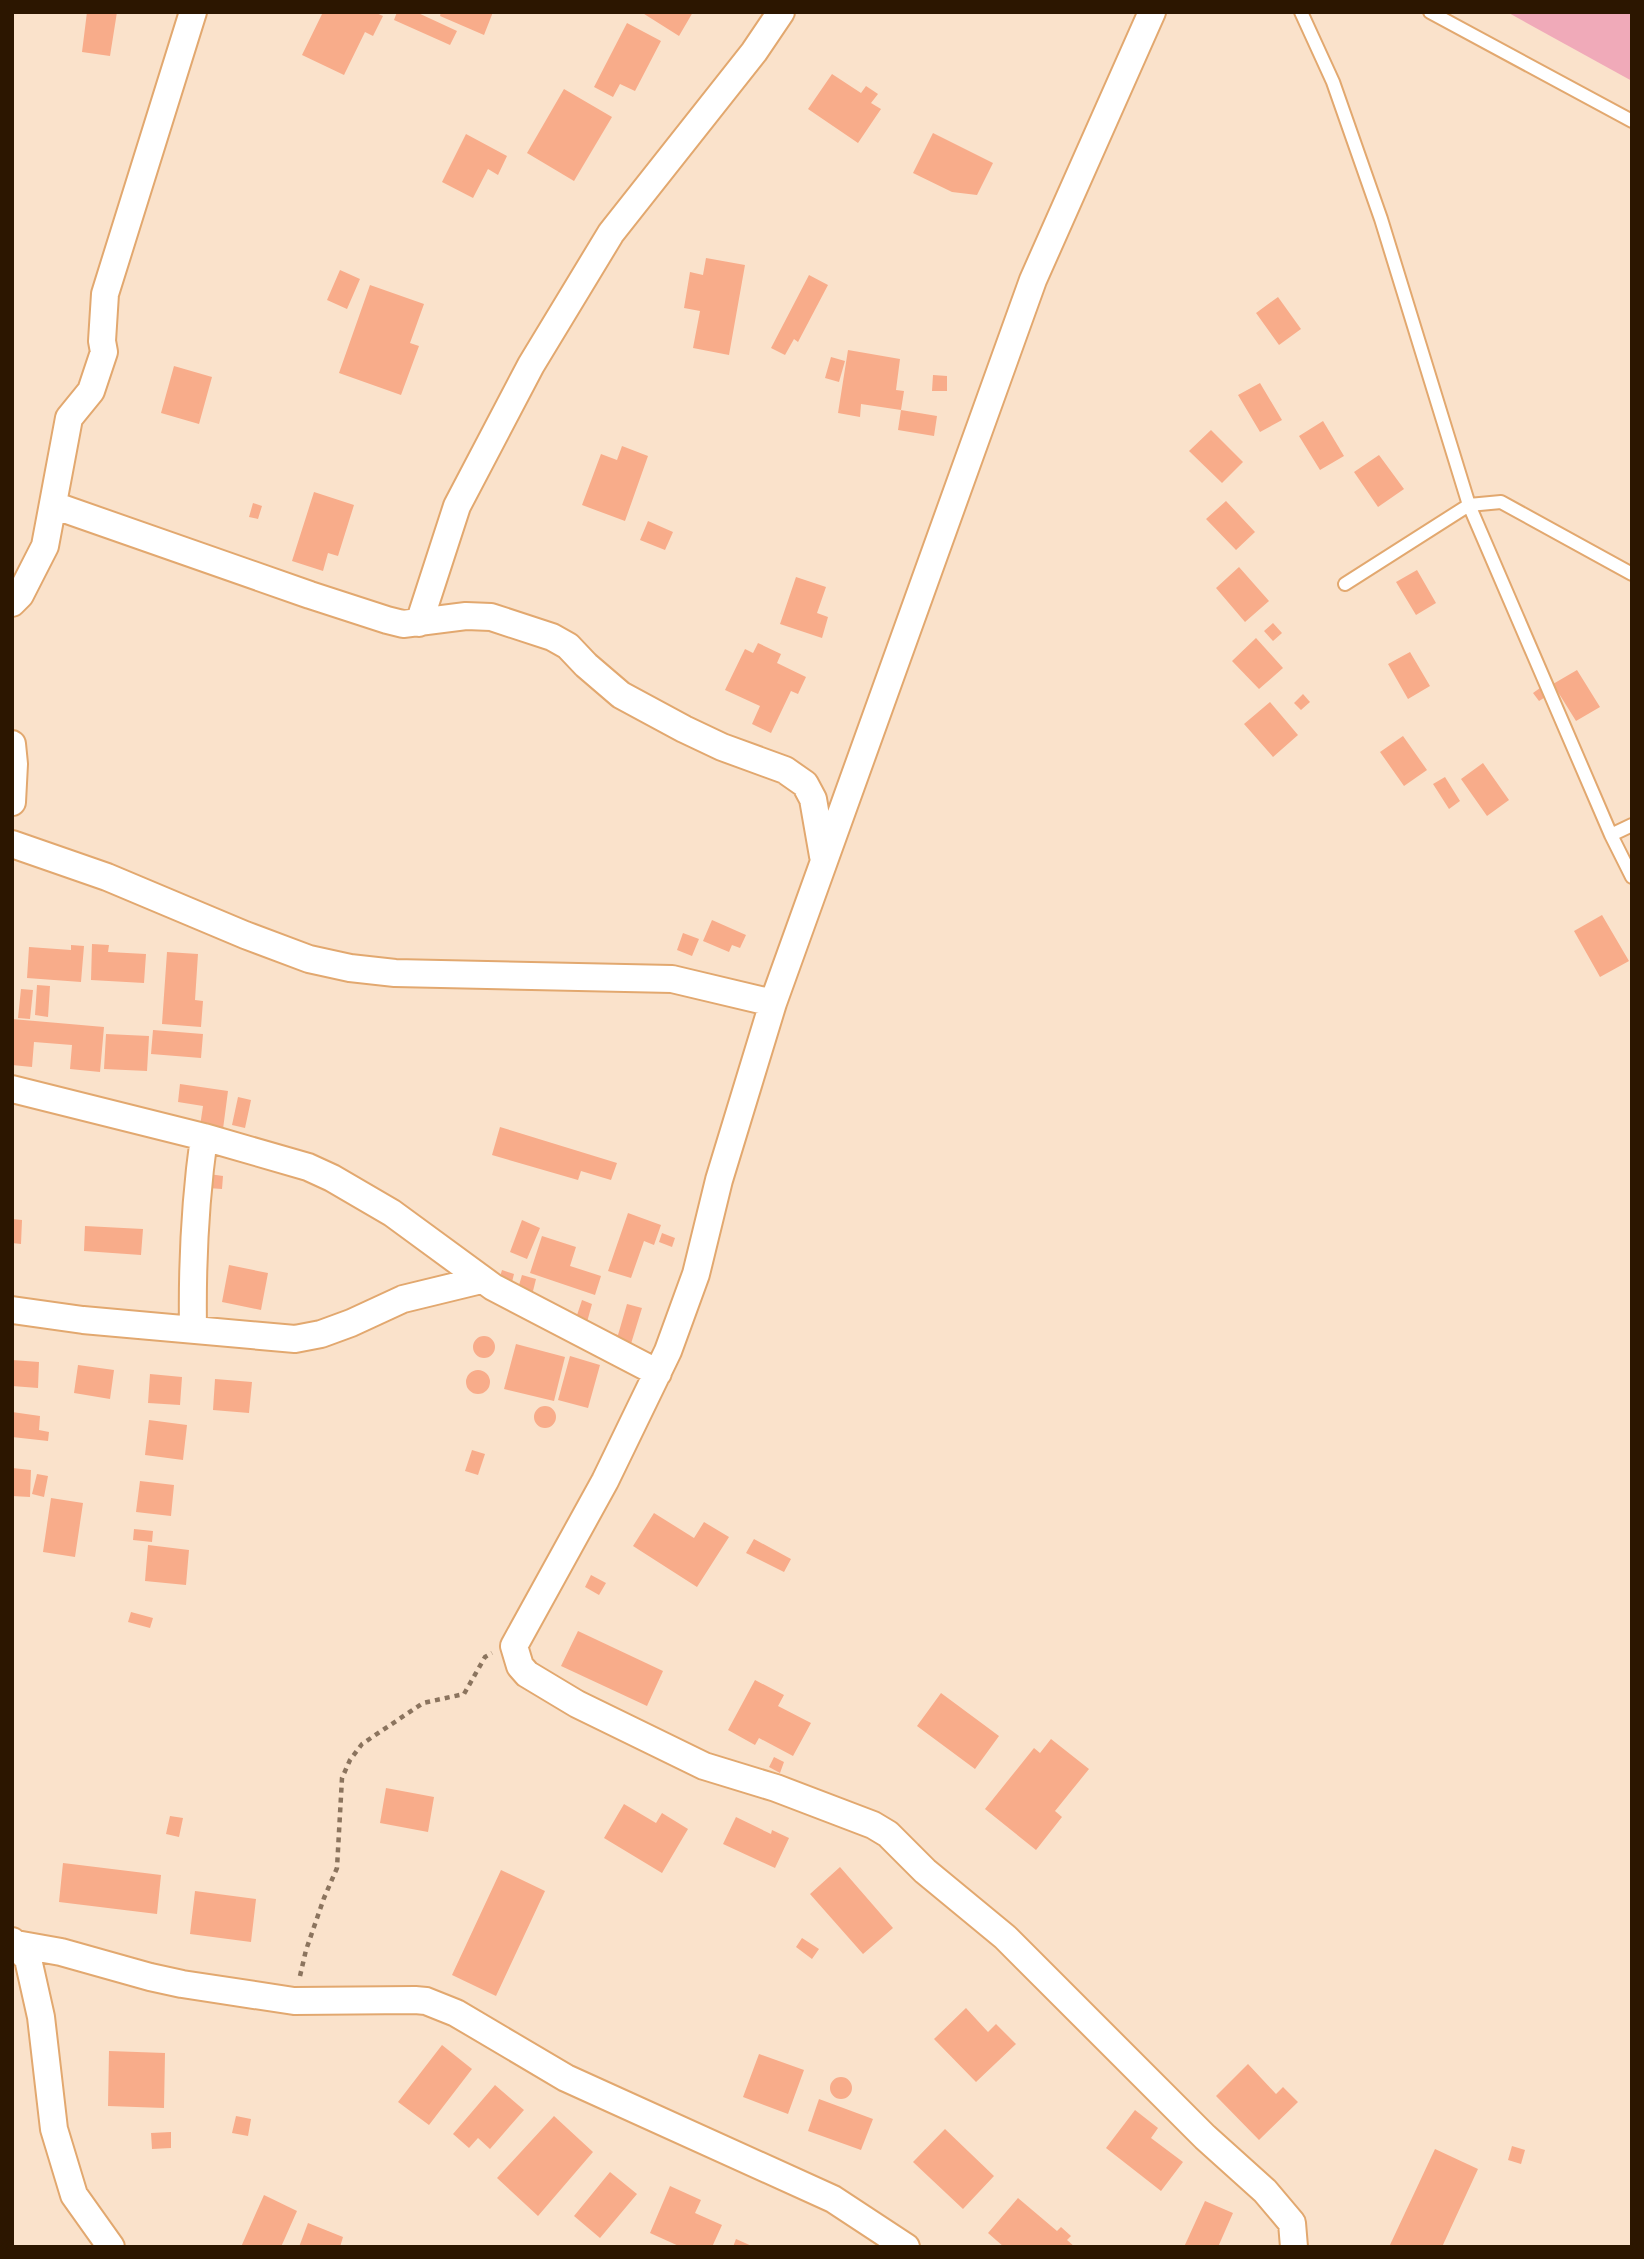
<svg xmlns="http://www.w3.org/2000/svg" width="1644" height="2259" viewBox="0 0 1644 2259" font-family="Montserrat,sans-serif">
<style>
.green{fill:#f0aab9}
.building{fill:#f8ac8a}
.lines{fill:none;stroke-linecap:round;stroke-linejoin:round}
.service-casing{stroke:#e2a86f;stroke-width:16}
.minor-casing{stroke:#e2a86f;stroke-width:30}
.path{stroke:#8b745e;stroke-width:4.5;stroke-dasharray:5 5;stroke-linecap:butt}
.service{stroke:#fff;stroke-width:12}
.minor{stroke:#fff;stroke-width:26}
</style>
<rect width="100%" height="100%" fill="#fae2cb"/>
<path class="green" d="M 1507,12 L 1632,12 L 1632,81 Z"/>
<path class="building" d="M 87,12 L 117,12 L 110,56 L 82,52 Z
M 323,12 L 374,12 L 383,16 L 373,36 L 365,32 L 344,75 L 302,55 Z
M 397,12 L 416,12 L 457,31 L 450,45 L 394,20 Z
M 441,12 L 493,12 L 484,35 L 440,16 Z
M 641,12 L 693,12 L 679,36 Z
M 627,23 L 661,41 L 635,91 L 620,84 L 613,97 L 594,87 Z
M 832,74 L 861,93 L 866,86 L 878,94 L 871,103 L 881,109 L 858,143 L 808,109 Z
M 564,89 L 612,117 L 574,181 L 527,153 Z
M 933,133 L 993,163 L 977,195 L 952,192 L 913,173 Z
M 466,134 L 507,156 L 498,175 L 488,169 L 473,198 L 442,182 Z
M 706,258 L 745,265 L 729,355 L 693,348 L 700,311 L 684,308 L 690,272 L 703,275 Z
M 340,270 L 360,279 L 347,309 L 327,300 Z
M 809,275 L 828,285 L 798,342 L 794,339 L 785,355 L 771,348 Z
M 370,285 L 424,304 L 410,343 L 419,346 L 401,395 L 339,373 Z
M 1278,297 L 1301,329 L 1279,345 L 1256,313 Z
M 848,350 L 900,359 L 896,390 L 904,391 L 901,410 L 937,416 L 934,436 L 898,430 L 901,410 L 861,404 L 860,417 L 838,413 Z
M 831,357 L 845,361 L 839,382 L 825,378 Z
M 174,366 L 212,377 L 199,424 L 161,413 Z
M 933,375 L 947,376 L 947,391 L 932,391 Z
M 1260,383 L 1282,420 L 1260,432 L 1238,395 Z
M 1323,421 L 1344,456 L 1320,470 L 1299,436 Z
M 1211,430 L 1243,462 L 1222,483 L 1189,451 Z
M 622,446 L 648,456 L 625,521 L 582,505 L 601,454 L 617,460 Z
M 1379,455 L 1404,489 L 1378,507 L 1354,472 Z
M 314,492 L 354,505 L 338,556 L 328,553 L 323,571 L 292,561 Z
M 1226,501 L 1255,532 L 1236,550 L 1206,519 Z
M 253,503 L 262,506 L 258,519 L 249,517 Z
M 648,521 L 673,532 L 665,550 L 640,540 Z
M 1239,567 L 1269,601 L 1245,622 L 1216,588 Z
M 1417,570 L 1436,603 L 1416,615 L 1396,582 Z
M 796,577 L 826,587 L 817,613 L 828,617 L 822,638 L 780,624 Z
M 1273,623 L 1282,633 L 1273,641 L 1264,631 Z
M 1256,638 L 1283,668 L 1259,689 L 1232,661 Z
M 758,643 L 781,654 L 777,663 L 806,677 L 798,694 L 791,691 L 771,733 L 752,724 L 760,706 L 725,690 L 745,649 L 753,653 Z
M 1410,652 L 1430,686 L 1408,699 L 1388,664 Z
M 1577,670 L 1600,707 L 1576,721 L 1553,684 Z
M 1540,688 L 1547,696 L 1539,701 L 1533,693 Z
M 1303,694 L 1310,702 L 1301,710 L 1294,703 Z
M 1270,702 L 1298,735 L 1273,757 L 1244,724 Z
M 1403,736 L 1427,770 L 1404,786 L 1380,752 Z
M 1483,763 L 1509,800 L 1487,816 L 1461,779 Z
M 1445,777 L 1460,801 L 1449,809 L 1433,784 Z
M 1602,915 L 1629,961 L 1600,977 L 1574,931 Z
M 712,920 L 746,935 L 740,948 L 732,945 L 729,952 L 703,941 Z
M 683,933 L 699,939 L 692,956 L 677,950 Z
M 92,944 L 109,945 L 108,952 L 146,954 L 144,983 L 91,980 Z
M 71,945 L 84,946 L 81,982 L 27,978 L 29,947 L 71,950 Z
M 167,952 L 198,954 L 195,1000 L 203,1001 L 201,1027 L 162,1024 Z
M 37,985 L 50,986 L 48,1017 L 35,1015 Z
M 21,989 L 33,990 L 30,1019 L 18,1018 Z
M 12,1019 L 104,1027 L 100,1072 L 70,1069 L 72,1045 L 34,1042 L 32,1067 L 12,1065 Z
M 153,1030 L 203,1034 L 201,1058 L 151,1054 Z
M 106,1034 L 149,1036 L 147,1071 L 104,1069 Z
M 180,1084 L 228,1091 L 223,1129 L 200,1126 L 203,1106 L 178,1102 Z
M 238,1097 L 251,1100 L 245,1128 L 232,1125 Z
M 500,1127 L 617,1163 L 611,1180 L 581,1171 L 578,1180 L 492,1155 Z
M 209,1174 L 223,1176 L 222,1189 L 208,1188 Z
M 628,1213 L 661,1225 L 654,1245 L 644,1241 L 631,1278 L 608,1271 Z
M 12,1219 L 22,1220 L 21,1244 L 12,1243 Z
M 522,1220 L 540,1228 L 527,1259 L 510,1252 Z
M 85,1226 L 143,1229 L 141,1255 L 84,1251 Z
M 662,1233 L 675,1238 L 672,1247 L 659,1242 Z
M 542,1236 L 576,1247 L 570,1266 L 601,1276 L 595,1295 L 530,1273 Z
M 229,1265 L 268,1273 L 261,1310 L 222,1302 Z
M 502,1270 L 514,1274 L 510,1290 L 497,1286 Z
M 522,1275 L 536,1279 L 531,1299 L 516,1295 Z
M 582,1300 L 592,1304 L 587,1322 L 576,1318 Z
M 627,1304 L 642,1308 L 630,1347 L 606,1340 L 609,1332 L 618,1335 Z
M473 1347a11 11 0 1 1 22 0a11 11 0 1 1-22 0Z
M 516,1344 L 565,1357 L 554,1401 L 504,1389 Z
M 570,1356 L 600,1365 L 588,1408 L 558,1400 Z
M 12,1360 L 39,1362 L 38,1388 L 12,1386 Z
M 78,1365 L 114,1370 L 110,1399 L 74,1393 Z
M466 1382a12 12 0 1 1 24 0a12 12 0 1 1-24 0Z
M 150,1374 L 182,1377 L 180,1405 L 148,1403 Z
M 215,1379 L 252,1382 L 249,1413 L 213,1410 Z
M534 1417a11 11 0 1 1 22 0a11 11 0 1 1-22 0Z
M 12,1412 L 40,1416 L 39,1430 L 49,1432 L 48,1441 L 12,1437 Z
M 149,1420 L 187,1425 L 183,1460 L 145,1455 Z
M 472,1450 L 485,1454 L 478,1475 L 465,1471 Z
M 12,1468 L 31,1470 L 30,1497 L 12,1496 Z
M 37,1474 L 48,1476 L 44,1497 L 32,1494 Z
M 140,1481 L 174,1485 L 171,1516 L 136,1512 Z
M 51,1498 L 83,1503 L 75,1557 L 43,1552 Z
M 654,1513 L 694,1538 L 704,1522 L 729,1537 L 697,1587 L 633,1546 Z
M 134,1529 L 153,1531 L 152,1542 L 133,1540 Z
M 754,1539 L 791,1559 L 784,1572 L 746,1553 Z
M 148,1545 L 189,1550 L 186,1585 L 145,1581 Z
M 591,1575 L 606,1583 L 599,1595 L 585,1587 Z
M 131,1612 L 153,1618 L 150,1628 L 128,1622 Z
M 578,1631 L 663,1671 L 647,1706 L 561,1666 Z
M 755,1680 L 784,1695 L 778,1706 L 811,1723 L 793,1756 L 759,1738 L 755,1745 L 728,1730 Z
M 941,1693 L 999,1736 L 975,1769 L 917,1726 Z
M 1051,1739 L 1089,1769 L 1055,1811 L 1062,1817 L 1036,1850 L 985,1809 L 1034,1748 L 1040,1753 Z
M 774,1757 L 784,1762 L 780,1773 L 769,1767 Z
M 386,1788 L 434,1797 L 428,1832 L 380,1823 Z
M 624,1804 L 656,1823 L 662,1813 L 688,1829 L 662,1873 L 604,1838 Z
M 170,1816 L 183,1818 L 179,1837 L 166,1834 Z
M 736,1817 L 771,1834 L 772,1830 L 789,1838 L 775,1868 L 723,1844 Z
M 63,1863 L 161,1875 L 157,1914 L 59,1902 Z
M 840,1867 L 893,1928 L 863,1954 L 810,1894 Z
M 501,1870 L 545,1891 L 496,1996 L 452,1975 Z
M 195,1891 L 256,1899 L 251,1942 L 190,1934 Z
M 802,1938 L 819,1949 L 812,1959 L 796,1947 Z
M 966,2008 L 988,2032 L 996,2024 L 1016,2044 L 976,2082 L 934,2039 Z
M 442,2045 L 472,2069 L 429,2125 L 398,2102 Z
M 109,2051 L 165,2053 L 164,2108 L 108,2106 Z
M 759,2054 L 804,2070 L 788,2114 L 743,2097 Z
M 1248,2064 L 1276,2094 L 1283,2087 L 1298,2102 L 1259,2140 L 1216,2096 Z
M830 2088a11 11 0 1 1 22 0a11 11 0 1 1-22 0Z
M 495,2085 L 524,2110 L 490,2149 L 478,2138 L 469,2148 L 453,2134 Z
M 819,2099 L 873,2119 L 861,2150 L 808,2131 Z
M 1135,2110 L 1158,2128 L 1151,2138 L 1183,2162 L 1161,2191 L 1106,2148 Z
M 236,2116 L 251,2119 L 248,2136 L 232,2133 Z
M 554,2116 L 593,2152 L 538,2216 L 497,2178 Z
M 945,2129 L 994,2176 L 963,2209 L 913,2162 Z
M 171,2132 L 171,2148 L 152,2149 L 151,2133 Z
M 1512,2146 L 1525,2150 L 1521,2164 L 1508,2160 Z
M 1435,2149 L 1478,2169 L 1442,2247 L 1389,2247 Z
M 610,2172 L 637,2194 L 600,2238 L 574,2216 Z
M 670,2186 L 701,2200 L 695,2213 L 722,2225 L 712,2247 L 681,2247 L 650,2233 Z
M 264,2195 L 297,2211 L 281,2247 L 241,2247 Z
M 1018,2198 L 1057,2231 L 1061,2227 L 1071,2236 L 1067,2240 L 1075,2247 L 1004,2247 L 988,2233 Z
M 1205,2201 L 1233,2213 L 1218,2247 L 1184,2247 Z
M 308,2223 L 343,2237 L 340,2247 L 299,2247 Z
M 736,2239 L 754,2247 L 733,2247 Z"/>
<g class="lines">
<g class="service-casing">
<path id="service" d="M 1301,12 L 1333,82 L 1381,219 L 1469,505 L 1611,835 L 1632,877
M 1430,12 L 1632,121
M 1345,584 L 1469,505 L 1501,502 L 1632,574
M 1611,835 L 1632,825"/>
</g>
<g class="minor-casing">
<path id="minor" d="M 1152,12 L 1033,280 L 773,1003 L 719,1180 L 696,1274 L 668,1351 L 605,1481 L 514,1646 L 520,1666 L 527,1674 L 577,1704 L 704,1766 L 776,1788 L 873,1825 L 888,1834 L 925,1871 L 1005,1937 L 1205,2137 L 1265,2191 L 1292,2223 L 1294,2247
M 53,505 L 310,595 L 387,620 L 403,624 L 466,616 L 491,617 L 552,637 L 568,646 L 586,665 L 621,695 L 684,729 L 722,747 L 785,770 L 805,784 L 813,799 L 823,856
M 12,603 L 20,595 L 45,546 L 69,418 L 91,391 L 104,352 L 102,341 L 105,294 L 193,12
M 419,623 L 457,506 L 531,365 L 611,233 L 754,52 L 781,12
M 12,744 L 14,764 L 12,802
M 12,844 L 107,877 L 245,935 L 309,959 L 350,968 L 395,973 L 672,979 L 773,1003
M 12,1089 L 204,1137 L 308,1167 L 332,1178 L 392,1213 L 493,1287 L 658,1373
M 12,1310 L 83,1320 L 295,1339 L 321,1334 L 351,1323 L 403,1299 L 481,1280
M 193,1328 C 192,1264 195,1201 204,1137
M 12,1941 L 28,1959 L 41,2017 L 54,2129 L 74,2195 L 111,2247
M 16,1944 L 61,1952 L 150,1977 L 182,1984 L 294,2001 L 415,2000 L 426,2001 L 456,2013 L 566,2078 L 833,2199 L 906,2247"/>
</g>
<path class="path" d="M 300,1976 L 306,1950 L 324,1898 L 337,1868 L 342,1778 L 350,1760 L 362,1744 L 423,1703 L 464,1694 L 485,1657 L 492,1653"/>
<use href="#service" class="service"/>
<use href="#minor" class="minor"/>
</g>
<rect width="1644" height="2259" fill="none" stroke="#2c1600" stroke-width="28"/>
</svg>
